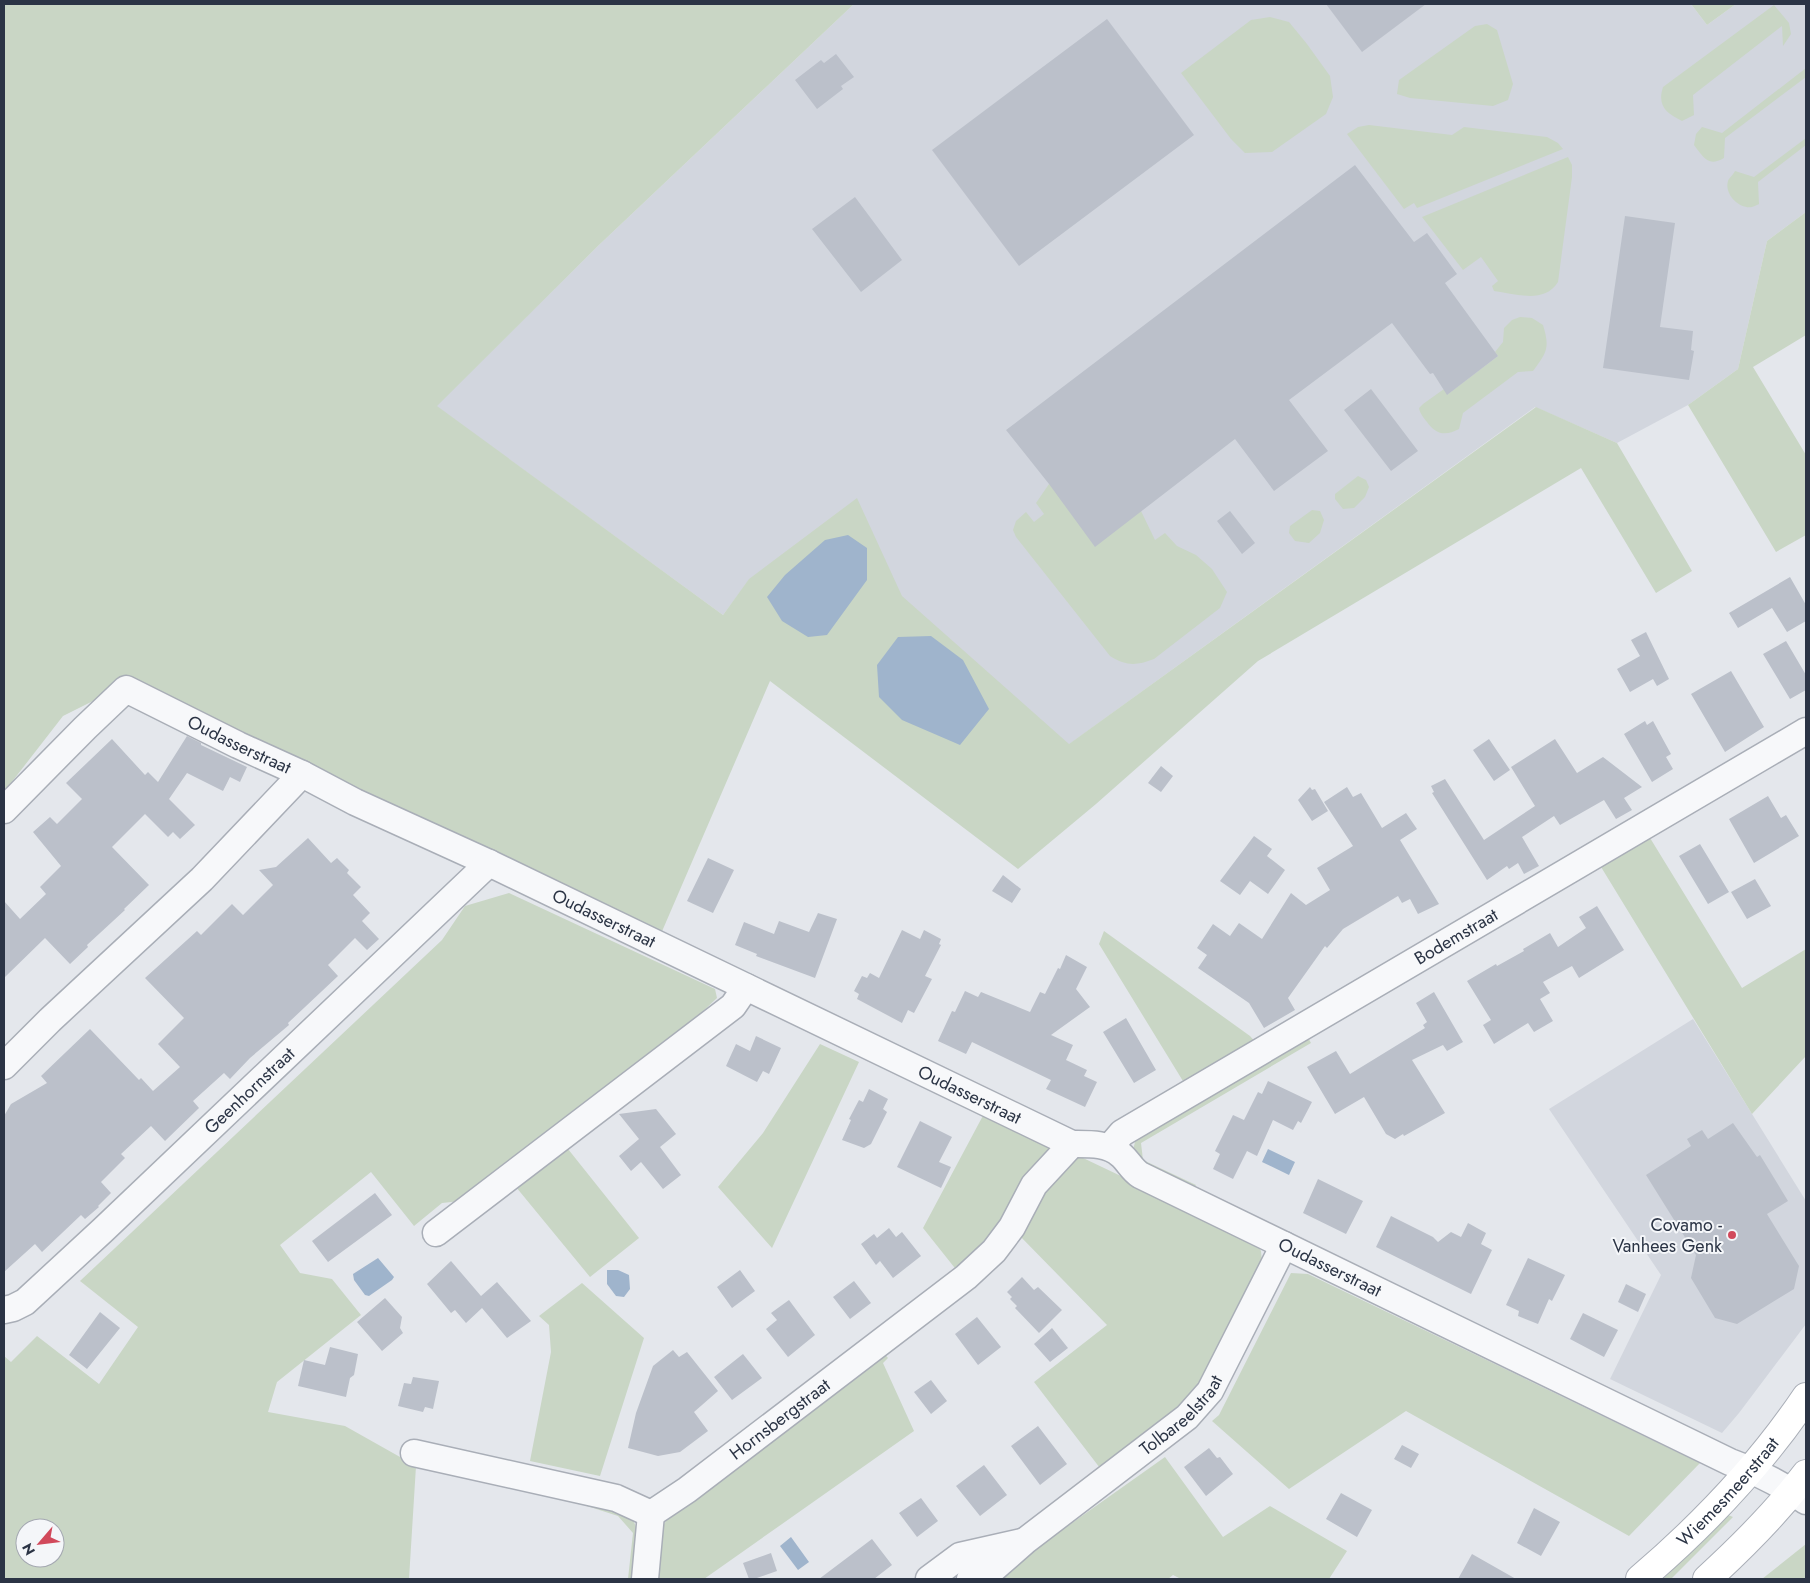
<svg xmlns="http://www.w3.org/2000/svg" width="1810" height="1583" viewBox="0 0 1810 1583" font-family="Jost,sans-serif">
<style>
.built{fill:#d2d6de}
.green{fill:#c9d6c5;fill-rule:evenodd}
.water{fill:#9fb4cc}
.building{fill:#bbc0ca}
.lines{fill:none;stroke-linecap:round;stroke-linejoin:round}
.minor-casing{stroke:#a9aeb7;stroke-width:29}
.secondary-casing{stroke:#a9aeb7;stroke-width:30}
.minor{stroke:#f7f8fa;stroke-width:26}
.secondary{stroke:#fff;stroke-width:28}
.poi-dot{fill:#d1495b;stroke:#f4f6f9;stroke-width:2}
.labels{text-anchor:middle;stroke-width:4;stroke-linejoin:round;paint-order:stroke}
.street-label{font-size:18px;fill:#2b3445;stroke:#f4f6f9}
.poi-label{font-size:18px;fill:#2b3445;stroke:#f4f6f9;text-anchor:end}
</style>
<rect width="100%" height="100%" fill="#e4e7ec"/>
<path class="built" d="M 854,4 L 1691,4 L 1707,25 L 1736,4 L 1806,4 L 1806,212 L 1767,241 L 1738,369 L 1688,405 L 1617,443 L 1535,407 L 1057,753 L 749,580 L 723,615 L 436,406 L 599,245 Z
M 1693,1019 L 1806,1201 L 1806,1324 L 1739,1413 L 1722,1433 L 1610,1379 L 1661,1275 L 1549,1109 Z"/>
<path class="green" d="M 4,4 L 854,4 L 599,245 L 437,406 L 723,615 L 749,579 L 857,498 L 902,596 L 1069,744 L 1536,407 L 1617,443 L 1692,571 L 1656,593 L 1581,468 L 1258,661 L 1096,804 L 1018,869 L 770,681 L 660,936 L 249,738 L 101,697 L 63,716 L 4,792 Z
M 1691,4 L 1736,4 L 1707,25 Z
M 1774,5 L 1789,23 L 1791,34 L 1783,46 L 1782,26 L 1693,95 L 1694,115 L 1682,121 C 1666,113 1657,106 1663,87 Z
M 1270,17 L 1289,22 L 1307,44 L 1330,76 L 1333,97 L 1326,114 L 1272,152 L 1245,153 L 1231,139 L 1181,73 L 1251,20 Z
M 1487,24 L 1497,30 L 1513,84 L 1508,100 L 1493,106 L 1410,98 L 1397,94 L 1399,80 L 1475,26 Z
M 1806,68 L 1806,77 L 1725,138 L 1724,158 C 1708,167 1704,158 1694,145 L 1696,134 L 1702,127 L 1722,133 Z
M 1369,125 L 1452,135 L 1464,127 L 1547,137 L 1558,143 L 1563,149 L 1417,208 L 1414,203 L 1404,209 L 1347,134 L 1358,127 Z
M 1806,138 L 1806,145 L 1758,182 L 1759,204 C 1757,205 1755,206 1752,207 C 1739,209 1724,194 1728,181 C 1729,178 1733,175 1735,171 L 1754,177 Z
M 1568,157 L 1572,165 L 1572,177 L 1558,282 C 1544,304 1517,294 1494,291 L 1492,286 L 1498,281 L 1481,257 L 1463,270 L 1422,217 Z
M 1806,212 L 1806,335 L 1753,367 L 1806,455 L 1806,535 L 1776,552 L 1688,405 L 1738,369 L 1767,241 Z
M 1520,317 L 1532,318 L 1543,325 C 1550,348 1547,352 1533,371 L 1518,372 L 1463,413 L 1459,429 C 1446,436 1436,435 1427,422 C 1424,418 1420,414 1419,408 L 1423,404 L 1444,389 L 1448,394 L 1498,356 L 1495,352 L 1503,342 L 1504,328 L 1512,320 Z
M 1358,476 L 1366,480 L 1369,487 L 1365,497 L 1354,508 L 1343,509 L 1335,499 L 1335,494 Z
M 1049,484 L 1141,511 L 1155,540 L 1165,533 L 1177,546 L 1196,555 L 1212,569 L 1227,592 L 1220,608 L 1154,659 C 1136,666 1126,666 1110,656 L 1016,537 L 1013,530 L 1016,521 L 1026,512 L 1034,522 L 1044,514 L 1036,503 Z
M 1312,510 L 1320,511 L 1324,520 L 1320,533 L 1309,543 L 1295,541 L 1289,533 L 1290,526 Z
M 1647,833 L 1742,988 L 1806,949 L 1806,1056 L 1752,1114 L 1598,862 Z
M 509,893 L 715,989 L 717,998 L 681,1032 L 470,1200 L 442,1203 L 414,1226 L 371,1172 L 280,1245 L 300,1273 L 332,1279 L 361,1315 L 277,1382 L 268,1412 L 345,1426 L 416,1466 L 409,1579 L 4,1579 L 4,1356 L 11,1362 L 37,1336 L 99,1384 L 138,1327 L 80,1281 L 442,940 L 465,906 ZM 25,1528 L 55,1528 L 55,1558 L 25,1558 Z
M 1104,931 L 1250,1036 L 1257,1044 L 1186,1086 L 1099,944 Z
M 1306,1034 L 1311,1043 L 1141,1143 L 1143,1160 L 1196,1185 L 1193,1191 L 1141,1167 L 1133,1150 L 1136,1138 Z
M 820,1044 L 859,1062 L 772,1248 L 718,1187 L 763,1133 Z
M 986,1110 L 1054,1144 L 1006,1224 L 958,1272 L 923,1228 Z
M 568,1149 L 639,1238 L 590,1277 L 516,1187 Z
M 1081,1157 L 1255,1240 L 1261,1251 L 1262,1262 L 1200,1394 L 1103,1472 L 1034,1382 L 1107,1325 L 1018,1234 L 1046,1185 L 1076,1158 Z
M 1291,1273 L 1308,1274 L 1700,1463 L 1629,1536 L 1406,1411 L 1289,1489 L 1212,1421 L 1219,1415 Z
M 582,1283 L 644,1338 L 600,1476 L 530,1461 L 551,1352 L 549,1325 L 539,1316 Z
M 882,1351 L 888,1358 L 883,1363 L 914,1431 L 704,1579 L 653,1579 L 662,1527 L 668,1518 Z
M 1165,1457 L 1223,1537 L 1270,1506 L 1347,1551 L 1329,1579 L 1181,1579 L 1173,1575 L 1168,1579 L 993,1579 Z
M 531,1488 L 628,1513 C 645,1534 638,1555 636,1579 L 628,1579 L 633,1533 L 618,1516 Z
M 1728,1515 L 1733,1517 L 1671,1579 L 1663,1579 Z
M 1806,1544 L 1806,1579 L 1762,1579 Z"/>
<path class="water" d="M 848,535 L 867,548 L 867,580 L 827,635 L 808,637 L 782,621 L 767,597 L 785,575 L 825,540 Z
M 931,636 L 963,660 L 989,709 L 960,745 L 902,720 L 879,697 L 877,665 L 898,637 Z
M 1268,1149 L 1295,1162 L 1289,1175 L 1262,1162 Z
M 378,1258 L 394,1277 L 392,1280 L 369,1296 L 365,1295 L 354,1280 L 353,1274 Z
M 607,1270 L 618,1270 L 629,1275 L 630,1289 L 624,1297 L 616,1296 L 607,1284 Z
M 791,1537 L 809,1562 L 798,1570 L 780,1546 Z"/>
<path class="building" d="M 1326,4 L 1426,4 L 1362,52 Z
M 1107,19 L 1194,135 L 1019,266 L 932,150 Z
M 836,54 L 854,77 L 841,86 L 843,89 L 817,109 L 795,80 L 821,60 L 824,63 Z
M 1355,165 L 1414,242 L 1427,233 L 1457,274 L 1445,283 L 1498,356 L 1447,395 L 1433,373 L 1430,374 L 1392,323 L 1289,400 L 1328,451 L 1274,491 L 1235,439 L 1095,547 L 1049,484 L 1006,430 Z
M 855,197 L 902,260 L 861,292 L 812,229 Z
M 1625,216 L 1675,223 L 1660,327 L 1693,331 L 1691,350 L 1694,351 L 1689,380 L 1603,368 Z
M 1371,389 L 1418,451 L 1391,471 L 1344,410 Z
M 1230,511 L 1255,543 L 1242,554 L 1217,521 Z
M 1790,577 L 1806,605 L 1806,621 L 1787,632 L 1772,608 L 1738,628 L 1729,613 Z
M 1646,632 L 1669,679 L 1657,686 L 1653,679 L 1630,692 L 1617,669 L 1640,656 L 1631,640 Z
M 1786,641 L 1806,675 L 1806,690 L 1790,699 L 1763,654 Z
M 1731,671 L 1764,727 L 1725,752 L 1691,694 Z
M 1645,721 L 1647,725 L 1653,721 L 1671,754 L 1666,757 L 1673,769 L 1652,782 L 1624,734 Z
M 187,736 L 201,743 L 201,745 L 247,767 L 240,782 L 230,777 L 223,791 L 187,773 L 169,799 L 195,825 L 180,839 L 173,832 L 168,837 L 145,814 L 112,847 L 149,885 L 124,909 L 125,910 L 87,945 L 88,947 L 70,964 L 45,938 L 4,978 L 4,901 L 20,919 L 46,894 L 40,887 L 61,866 L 33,832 L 50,817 L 57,824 L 82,799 L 66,783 L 112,739 L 145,775 L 148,772 L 158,782 Z
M 1489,739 L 1510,770 L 1494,781 L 1473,750 Z
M 1555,739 L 1577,773 L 1603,757 L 1642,787 L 1624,798 L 1632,810 L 1616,819 L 1604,800 L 1560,825 L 1554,816 L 1522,837 L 1539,866 L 1524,874 L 1518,863 L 1509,869 L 1507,866 L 1487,880 L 1432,793 L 1434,792 L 1431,786 L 1445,779 L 1484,840 L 1535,806 L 1511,767 Z
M 1161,766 L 1173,776 L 1161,792 L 1148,783 Z
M 1310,787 L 1312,790 L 1315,789 L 1328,811 L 1312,821 L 1298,800 Z
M 1347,787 L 1353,797 L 1361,793 L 1382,828 L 1406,813 L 1417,829 L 1400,840 L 1439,904 L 1418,914 L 1410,899 L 1402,903 L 1398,896 L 1343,929 L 1327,948 L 1325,946 L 1288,998 L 1295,1010 L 1264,1028 L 1249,1003 L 1198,968 L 1207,955 L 1197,948 L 1213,924 L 1230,936 L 1239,923 L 1262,939 L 1291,893 L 1306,905 L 1330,890 L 1317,868 L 1353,846 L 1324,802 Z
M 1768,796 L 1781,818 L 1786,815 L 1799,836 L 1754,863 L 1729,819 Z
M 1254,836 L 1272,849 L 1267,856 L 1285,870 L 1268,894 L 1250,881 L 1240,895 L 1220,881 Z
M 308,838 L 331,863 L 337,858 L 349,870 L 347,873 L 361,887 L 353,895 L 370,913 L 362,921 L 379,939 L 367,950 L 355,938 L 328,965 L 338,976 L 288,1023 L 289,1025 L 250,1058 L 230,1079 L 224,1073 L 193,1101 L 199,1108 L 165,1141 L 151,1126 L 121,1154 L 125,1158 L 101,1182 L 111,1193 L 98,1206 L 99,1207 L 85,1219 L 81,1215 L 42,1252 L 35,1244 L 4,1272 L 4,1116 L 11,1104 L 47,1083 L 41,1076 L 90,1029 L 139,1080 L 141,1078 L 153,1091 L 180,1067 L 158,1044 L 184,1018 L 145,978 L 197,931 L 201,935 L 232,904 L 243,915 L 273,885 L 259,870 L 276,867 Z
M 1700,844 L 1729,892 L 1708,904 L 1679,856 Z
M 708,858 L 734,870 L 713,913 L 687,901 Z
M 1003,875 L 1021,889 L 1012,903 L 992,891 Z
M 1755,879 L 1771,906 L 1747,919 L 1731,892 Z
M 1597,906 L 1624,950 L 1579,978 L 1572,966 L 1543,982 L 1550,993 L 1540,999 L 1553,1021 L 1534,1032 L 1528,1023 L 1494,1044 L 1483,1025 L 1491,1020 L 1467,981 L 1496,964 L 1497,966 L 1524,951 L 1523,949 L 1550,933 L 1558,947 L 1586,928 L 1579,917 Z
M 818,913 L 837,919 L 815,978 L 756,956 L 757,954 L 735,945 L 744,922 L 774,934 L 779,921 L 809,932 Z
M 902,930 L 920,939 L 924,930 L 941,939 L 939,944 L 941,945 L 925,976 L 932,979 L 914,1013 L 908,1010 L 902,1023 L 857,999 L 859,994 L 854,991 L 862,976 L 867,978 L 870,973 L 879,978 Z
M 1066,955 L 1087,967 L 1076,989 L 1090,1007 L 1051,1035 L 1073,1045 L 1066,1060 L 1087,1070 L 1084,1076 L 1097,1082 L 1085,1107 L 1046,1089 L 1051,1080 L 972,1042 L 966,1054 L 938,1041 L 952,1011 L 955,1012 L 965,991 L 978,997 L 981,992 L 1030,1012 L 1040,992 L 1045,994 L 1058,968 L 1060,969 Z
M 1434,992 L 1463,1042 L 1447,1051 L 1443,1045 L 1412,1060 L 1445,1113 L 1404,1136 L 1403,1134 L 1395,1139 L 1386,1134 L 1364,1097 L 1335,1114 L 1307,1067 L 1336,1051 L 1350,1074 L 1425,1028 L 1423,1025 L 1427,1022 L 1416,1003 Z
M 1126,1018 L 1156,1070 L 1134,1083 L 1103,1032 Z
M 756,1036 L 781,1048 L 769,1074 L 763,1071 L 757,1082 L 726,1066 L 736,1044 L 750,1051 Z
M 1268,1081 L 1312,1102 L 1301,1123 L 1298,1121 L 1293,1130 L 1273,1120 L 1257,1156 L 1247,1151 L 1233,1179 L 1213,1169 L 1220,1154 L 1215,1151 L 1233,1115 L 1244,1120 L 1258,1092 L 1262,1094 Z
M 869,1089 L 888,1099 L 883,1109 L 887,1112 L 871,1144 L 864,1148 L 842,1140 L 851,1120 L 849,1119 L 859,1100 L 863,1102 Z
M 656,1109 L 676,1134 L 660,1147 L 681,1175 L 663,1189 L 641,1162 L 631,1171 L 619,1156 L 639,1139 L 619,1114 Z
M 920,1121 L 952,1137 L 939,1162 L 951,1167 L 941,1188 L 897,1167 Z
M 1733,1123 L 1757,1157 L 1760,1155 L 1788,1201 L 1767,1214 L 1799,1266 L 1794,1289 L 1737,1324 L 1715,1318 L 1691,1278 L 1696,1255 L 1646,1175 L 1691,1146 L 1687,1139 L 1702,1130 L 1708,1139 Z
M 1318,1179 L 1363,1201 L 1346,1234 L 1303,1213 Z
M 375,1193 L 392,1215 L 328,1262 L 312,1241 Z
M 1391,1216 L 1433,1237 L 1438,1242 L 1451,1232 L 1461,1237 L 1468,1223 L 1486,1233 L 1481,1244 L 1492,1250 L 1471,1294 L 1376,1247 Z
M 889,1228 L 896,1237 L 902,1232 L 921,1256 L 893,1278 L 880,1261 L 876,1265 L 861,1244 L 874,1234 L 877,1238 Z
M 1528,1258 L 1565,1275 L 1552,1301 L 1549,1299 L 1538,1324 L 1518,1316 L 1519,1311 L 1506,1305 Z
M 451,1261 L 481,1296 L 497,1282 L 531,1321 L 507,1338 L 482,1308 L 466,1323 L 455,1310 L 451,1313 L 427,1284 Z
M 740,1270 L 755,1291 L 732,1308 L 717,1287 Z
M 1022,1277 L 1034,1290 L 1038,1287 L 1062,1310 L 1039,1333 L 1015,1308 L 1017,1306 L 1010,1299 L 1012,1297 L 1007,1292 Z
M 854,1281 L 871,1303 L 850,1319 L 833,1297 Z
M 1626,1284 L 1646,1294 L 1638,1312 L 1618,1302 Z
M 385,1298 L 402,1317 L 400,1328 L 403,1333 L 382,1351 L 357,1322 Z
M 789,1300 L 815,1335 L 788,1357 L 766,1329 L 777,1320 L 771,1313 Z
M 100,1312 L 120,1328 L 87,1369 L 69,1355 Z
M 1583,1313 L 1618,1330 L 1604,1357 L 1570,1339 Z
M 977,1317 L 1001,1347 L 978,1365 L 955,1334 Z
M 1052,1328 L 1068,1348 L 1050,1362 L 1034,1344 Z
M 330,1347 L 358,1354 L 354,1375 L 350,1378 L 346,1397 L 298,1386 L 304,1360 L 325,1365 Z
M 673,1350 L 679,1357 L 687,1352 L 718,1391 L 694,1412 L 708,1431 L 680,1452 L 658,1456 L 628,1448 L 636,1413 L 653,1366 Z
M 743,1354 L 762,1378 L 732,1400 L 714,1377 Z
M 413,1377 L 439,1381 L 433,1409 L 425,1407 L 423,1412 L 398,1406 L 404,1383 L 411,1384 Z
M 931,1380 L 947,1401 L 931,1414 L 914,1392 Z
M 1038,1426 L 1067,1464 L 1040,1485 L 1011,1446 Z
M 1402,1445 L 1419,1454 L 1411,1468 L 1394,1459 Z
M 1209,1448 L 1217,1458 L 1220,1457 L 1233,1474 L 1206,1496 L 1184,1467 Z
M 984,1465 L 1007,1495 L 980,1516 L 956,1486 Z
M 1341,1493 L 1372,1510 L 1357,1537 L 1326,1519 Z
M 921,1498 L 938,1521 L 917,1537 L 899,1513 Z
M 1534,1508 L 1560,1522 L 1541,1556 L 1517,1543 Z
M 872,1539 L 892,1565 L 874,1579 L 819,1579 Z
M 771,1553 L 777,1571 L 754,1579 L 749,1579 L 743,1563 Z
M 1472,1554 L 1516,1579 L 1458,1579 Z"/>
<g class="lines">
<g class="minor-casing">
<g id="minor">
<path id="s1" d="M 4,810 L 85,728 L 126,689 L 238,745 L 302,774 L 355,802 L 489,863 L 1072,1144 C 1089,1144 1108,1143 1121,1155 C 1128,1161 1132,1170 1140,1175 L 1730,1462 C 1757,1472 1783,1485 1806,1501"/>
<path d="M 4,1066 L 50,1020 L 202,879 L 302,774"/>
<path id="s2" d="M 1110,1147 L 1122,1133 L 1806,731"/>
<path d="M 436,1233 L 733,1006 L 746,987"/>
<path id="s3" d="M 4,1310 L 13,1308 L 25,1302 L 103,1230 L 489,863"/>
<path d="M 414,1453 L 616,1498 L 651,1514"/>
<path id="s4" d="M 651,1514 L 687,1490 L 966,1277 L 994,1251 L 1012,1227 L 1034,1185 L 1072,1144"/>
<path d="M 645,1579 L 651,1514"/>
<path d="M 929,1579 L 960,1556 L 1022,1542"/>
<path id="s5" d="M 970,1579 L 993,1569 L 1025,1541 L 1187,1417 L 1210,1391 L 1284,1245"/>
</g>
</g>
<g class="secondary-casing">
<g id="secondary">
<path id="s6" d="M 1640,1579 C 1702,1526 1761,1464 1806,1397"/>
<path d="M 1707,1579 C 1742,1547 1777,1512 1806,1474"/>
</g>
</g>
<use href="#minor" class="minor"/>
<use href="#secondary" class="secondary"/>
</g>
<circle class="poi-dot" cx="1732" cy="1235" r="5"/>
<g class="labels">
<g class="street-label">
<text dy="6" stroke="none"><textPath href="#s1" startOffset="298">Oudasserstraat</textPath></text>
<text dy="6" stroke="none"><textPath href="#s1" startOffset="702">Oudasserstraat</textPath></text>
<text dy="6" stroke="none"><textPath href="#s2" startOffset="406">Bodemstraat</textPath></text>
<text dy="6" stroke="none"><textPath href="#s3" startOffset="331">Geenhornstraat</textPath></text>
<text dy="6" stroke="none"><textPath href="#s1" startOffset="1108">Oudasserstraat</textPath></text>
<text dy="6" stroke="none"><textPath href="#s1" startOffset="1512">Oudasserstraat</textPath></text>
<text dy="6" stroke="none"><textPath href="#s5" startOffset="269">Tolbareelstraat</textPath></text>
<text dy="6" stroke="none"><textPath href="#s4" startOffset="160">Hornsbergstraat</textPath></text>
<text dy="6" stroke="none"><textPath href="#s6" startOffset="124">Wiemesmeerstraat</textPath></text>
</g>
<g class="poi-label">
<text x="1722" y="1231">Covamo -<tspan x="1722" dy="21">Vanhees Genk</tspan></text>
</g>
</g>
<rect width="1810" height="1583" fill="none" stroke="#2b3445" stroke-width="10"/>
<g transform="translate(40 1543) rotate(242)"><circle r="24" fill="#f4f6f9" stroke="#a4a8b1"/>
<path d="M0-4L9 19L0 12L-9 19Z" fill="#d1495b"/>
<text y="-8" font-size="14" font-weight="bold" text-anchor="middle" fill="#2b3445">N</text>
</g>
</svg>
